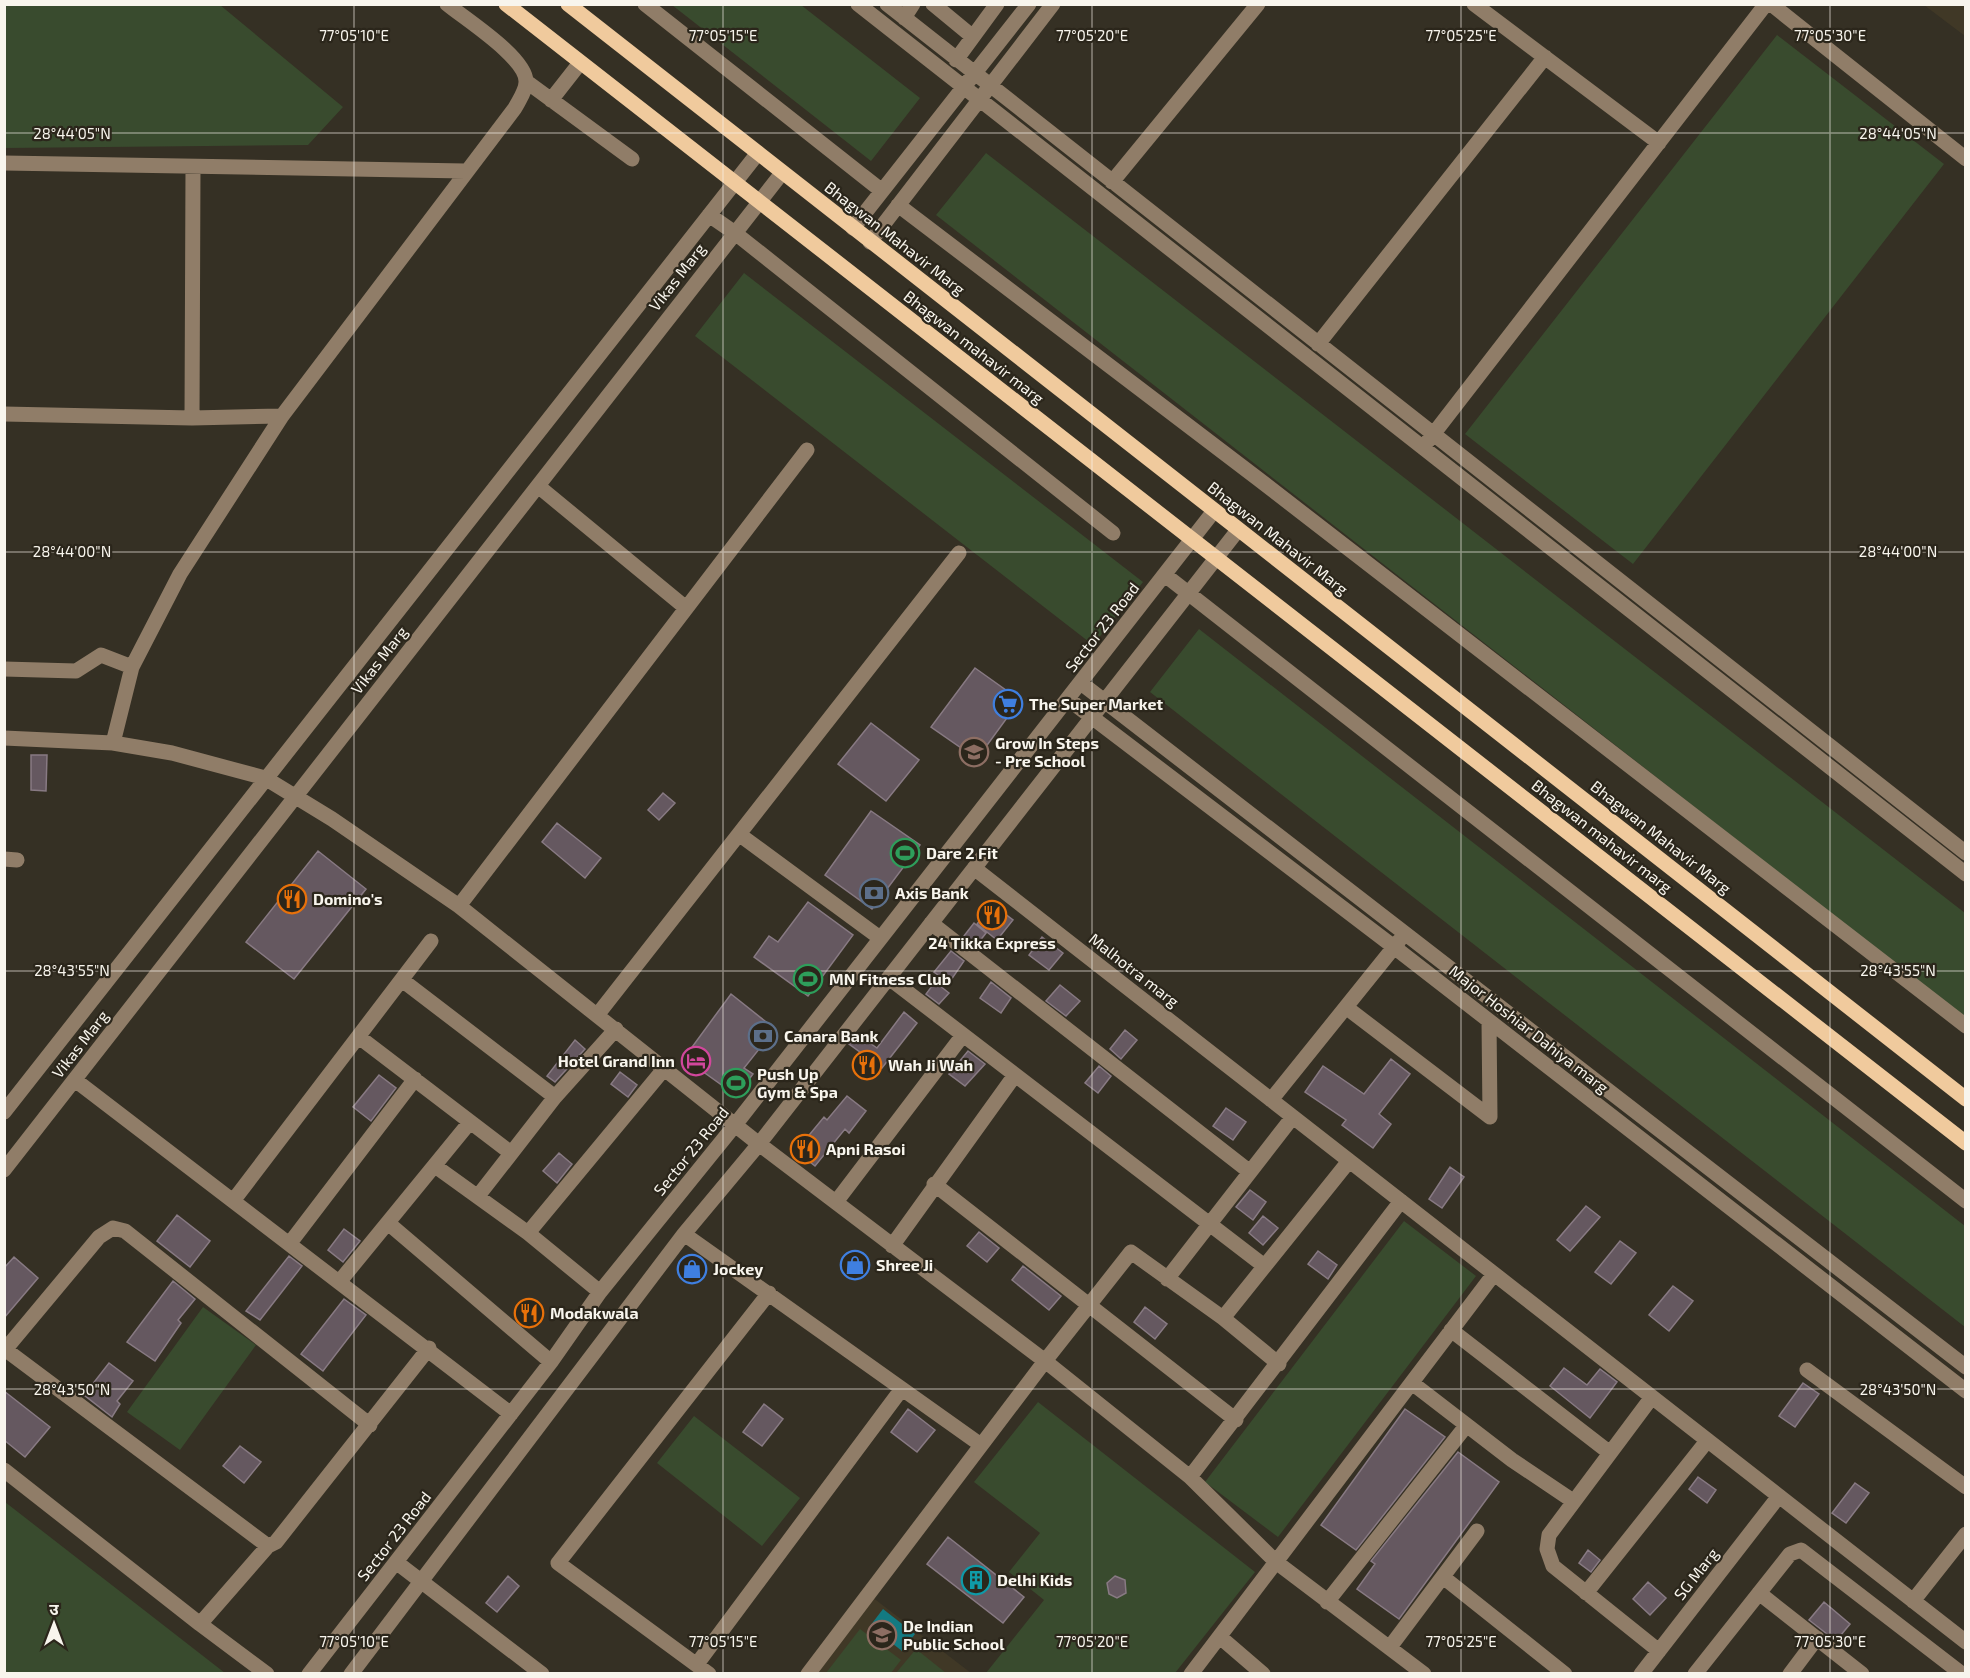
<svg xmlns="http://www.w3.org/2000/svg" width="1970" height="1678" viewBox="0 0 1970 1678" font-family="'Exo 2','Noto Sans Devanagari',sans-serif">
<style>
.built{fill:#403826}
.green{fill:#394b2e}
.water{fill:#137a81}
.building{fill:#655860;stroke:#887a83;stroke-width:1.5}
.lines{fill:none;stroke-linecap:round;stroke-linejoin:round}
.minor{stroke:#907d68;stroke-width:15}
.major{stroke:#f0ca9d;stroke-width:15}
.ticks{fill:none;stroke:#f8f5ed;stroke-width:1.5;stroke-opacity:0.45}
.labels{text-anchor:middle;stroke-width:4.5;stroke-linejoin:round;paint-order:stroke}
.street-label{font-size:16px;fill:#f8f5ed;stroke:#2b261b}
.poi-label{font-size:16px;font-weight:bold;fill:#f8f5ed;stroke:#2b261b;text-anchor:start}
.ticks-label{font-size:15px;text-anchor:middle;fill:#f8f5ed;stroke:#2b261b;stroke-width:4.5;stroke-linejoin:round;paint-order:stroke}
</style>
<rect width="100%" height="100%" fill="#353024"/>
<path class="built" d="M 1924,5 L 1965,5 L 1965,36 Z
M 872,1597 L 971,1673 L 813,1674 Z"/>
<path class="green" d="M 4,5 L 220,5 L 343,107 L 308,145 L 5,148 Z
M 672,5 L 801,5 L 920,98 L 871,161 Z
M 1777,35 L 1944,164 L 1633,564 L 1465,434 Z
M 986,153 L 1965,913 L 1965,1018 L 936,215 Z
M 744,273 L 1143,582 L 1093,645 L 695,336 Z
M 1199,629 L 1965,1226 L 1965,1327 L 1150,692 Z
M 1404,1221 L 1476,1276 L 1278,1537 L 1205,1482 Z
M 203,1307 L 256,1345 L 180,1450 L 127,1412 Z
M 1038,1402 L 1255,1572 L 1175,1673 L 986,1673 L 1044,1600 L 1009,1572 L 1040,1533 L 974,1482 Z
M 694,1416 L 800,1498 L 762,1546 L 657,1463 Z
M 4,1502 L 5,1502 L 225,1673 L 5,1673 Z
M 860,1629 L 901,1660 L 891,1673 L 826,1673 Z
M 916,1649 L 946,1673 L 896,1673 Z"/>
<path class="water" d="M 883,1609 L 915,1634 L 902,1651 L 870,1626 Z"/>
<path class="building" d="M 975,668 L 1020,700 L 977,759 L 931,727 Z
M 871,723 L 919,760 L 886,801 L 838,764 Z
M 31,755 L 47,755 L 46,791 L 31,790 Z
M 663,793 L 675,803 L 659,820 L 648,810 Z
M 871,811 L 920,845 L 872,909 L 825,875 Z
M 557,823 L 601,858 L 585,878 L 542,842 Z
M 318,851 L 366,889 L 294,979 L 246,942 Z
M 808,902 L 853,935 L 808,996 L 754,957 L 769,936 L 778,942 Z
M 992,904 L 1013,920 L 997,940 L 977,924 Z
M 974,923 L 986,933 L 976,946 L 964,936 Z
M 1042,937 L 1063,953 L 1049,970 L 1029,955 Z
M 951,951 L 964,961 L 949,983 L 934,972 Z
M 935,982 L 949,993 L 939,1004 L 926,994 Z
M 991,982 L 1011,998 L 1001,1013 L 980,998 Z
M 1060,985 L 1080,1001 L 1066,1016 L 1046,1001 Z
M 731,994 L 775,1029 L 744,1068 L 753,1074 L 737,1096 L 684,1058 Z
M 904,1012 L 917,1023 L 882,1068 L 849,1044 L 857,1034 L 877,1048 Z
M 1125,1030 L 1137,1040 L 1121,1059 L 1110,1049 Z
M 575,1040 L 585,1049 L 555,1082 L 547,1076 Z
M 968,1051 L 985,1064 L 965,1086 L 949,1074 Z
M 1391,1059 L 1410,1074 L 1379,1114 L 1391,1124 L 1373,1148 L 1342,1125 L 1346,1120 L 1305,1092 L 1323,1066 L 1364,1094 Z
M 1099,1066 L 1111,1076 L 1098,1093 L 1085,1083 Z
M 620,1072 L 637,1085 L 628,1097 L 611,1084 Z
M 379,1075 L 396,1088 L 371,1121 L 353,1107 Z
M 847,1096 L 866,1111 L 849,1133 L 845,1129 L 815,1166 L 796,1151 L 824,1117 L 827,1120 Z
M 1226,1108 L 1246,1122 L 1233,1140 L 1213,1126 Z
M 559,1153 L 572,1164 L 557,1183 L 543,1171 Z
M 1450,1167 L 1464,1177 L 1442,1208 L 1429,1199 Z
M 1250,1190 L 1266,1202 L 1253,1220 L 1236,1207 Z
M 1586,1206 L 1600,1217 L 1570,1251 L 1557,1240 Z
M 177,1215 L 210,1241 L 190,1267 L 157,1241 Z
M 1263,1216 L 1278,1228 L 1263,1245 L 1249,1233 Z
M 344,1229 L 360,1241 L 343,1262 L 328,1250 Z
M 979,1232 L 999,1248 L 987,1262 L 967,1246 Z
M 1620,1241 L 1636,1253 L 1611,1284 L 1595,1272 Z
M 1318,1251 L 1337,1265 L 1328,1279 L 1308,1264 Z
M 289,1256 L 302,1266 L 260,1320 L 246,1311 Z
M 14,1257 L 38,1278 L 4,1318 L 4,1268 Z
M 1023,1266 L 1061,1296 L 1049,1310 L 1012,1280 Z
M 173,1281 L 195,1299 L 178,1320 L 181,1323 L 155,1361 L 127,1342 Z
M 1673,1286 L 1693,1301 L 1669,1331 L 1649,1315 Z
M 344,1299 L 366,1315 L 323,1371 L 301,1354 Z
M 1145,1307 L 1167,1324 L 1155,1339 L 1134,1322 Z
M 109,1363 L 133,1381 L 117,1401 L 120,1404 L 112,1417 L 84,1395 Z
M 1564,1368 L 1587,1385 L 1600,1369 L 1617,1382 L 1590,1418 L 1550,1386 Z
M 1803,1383 L 1819,1394 L 1795,1427 L 1779,1416 Z
M 4,1391 L 50,1427 L 25,1457 L 4,1440 Z
M 764,1404 L 783,1419 L 762,1446 L 743,1432 Z
M 908,1409 L 935,1430 L 917,1452 L 891,1432 Z
M 1405,1409 L 1445,1437 L 1356,1550 L 1321,1525 Z
M 240,1446 L 261,1462 L 244,1483 L 223,1466 Z
M 1458,1452 L 1499,1482 L 1399,1619 L 1357,1589 L 1375,1564 L 1371,1561 Z
M 1698,1477 L 1716,1490 L 1707,1503 L 1689,1489 Z
M 1855,1483 L 1869,1493 L 1846,1523 L 1832,1513 Z
M 948,1537 L 1024,1597 L 1003,1623 L 927,1564 Z
M 1588,1550 L 1600,1560 L 1591,1572 L 1579,1563 Z
M 508,1576 L 519,1586 L 497,1612 L 486,1603 Z
M 1115,1576 L 1125,1580 L 1126,1593 L 1117,1598 L 1109,1594 L 1107,1583 Z
M 1648,1582 L 1666,1598 L 1650,1615 L 1633,1599 Z
M 1824,1602 L 1850,1624 L 1836,1641 L 1809,1620 Z"/>
<g class="lines">
<path class="minor" d="M 645,4 L 882,191
M 858,4 L 1966,874
M 887,4 L 1966,853
M 933,4 L 973,37
M 1474,4 L 1659,143
M 1771,4 L 1966,159
M 904,18 L 913,4
M 956,60 L 997,4
M 527,82 L 632,159
M 551,100 L 580,63
M 4,163 L 465,171
M 1112,182 L 1258,4
M 898,205 L 1257,478 L 1966,1026
M 709,215 L 735,233 L 1113,533
M 853,228 L 1029,4
M 870,242 L 1053,4
M 1318,344 L 1545,57
M 4,414 L 192,418 L 282,416
M 192,418 L 193,168
M 1428,441 L 1766,4
M 538,486 L 686,608
M 1165,575 L 1966,1201
M 4,669 L 76,671 L 101,655 L 132,667
M 1081,683 L 1966,1367
M 1068,699 L 1394,947 L 1966,1391
M 4,738 L 113,743 L 172,753 L 265,778 L 332,819 L 459,906 L 759,1144 L 1045,1361 L 1190,1477 L 1276,1562 L 1424,1674
M 113,743 L 132,667 L 180,574 L 282,416 L 515,108 C 519,100 526,91 526,82 C 527,58 465,19 447,4
M 740,835 L 880,938
M 4,859 L 17,860
M 974,868 L 1966,1642
M 459,906 L 807,450
M 931,923 L 1250,1172
M 889,978 L 1263,1265
M 402,980 L 555,1097
M 1347,1008 L 1490,1117 L 1489,1021
M 598,1014 L 959,553
M 359,1037 L 511,1153
M 75,1080 L 511,1414
M 1271,1100 L 1399,941
M 4,1112 L 758,153
M 435,1166 L 528,1233 L 600,1292
M 4,1170 L 782,173
M 934,1184 L 1236,1420
M 478,1196 L 555,1097 L 616,1029
M 233,1201 L 431,941
M 836,1202 L 963,1035
M 388,1223 L 551,1362
M 528,1233 L 664,1069
M 684,1234 L 981,1445
M 290,1243 L 415,1079
M 892,1246 L 1015,1075
M 1167,1279 L 1292,1118
M 340,1281 L 470,1122
M 1223,1318 L 1349,1161
M 1451,1330 L 1610,1453
M 6,1350 L 268,1546
M 4,1351 L 99,1237 L 113,1228 L 125,1231 L 370,1425
M 1807,1370 L 1966,1487
M 1412,1383 L 1512,1460 L 1573,1501
M 1652,1397 L 1549,1535 L 1547,1549 L 1553,1566 L 1659,1651
M 4,1470 L 200,1624 L 267,1674
M 1190,1477 L 1401,1201
M 396,1562 L 542,1674
M 1443,1577 L 1565,1674
M 1586,1593 L 1707,1441
M 1759,1593 L 1862,1674
M 1913,1601 L 1966,1534
M 1327,1602 L 1466,1426
M 200,1624 L 268,1546 L 276,1542 L 429,1348
M 1220,1637 L 1263,1674
M 1390,1647 L 1477,1531
M 697,1664 L 901,1390
M 309,1674 L 551,1362 L 600,1292 L 735,1125 L 1214,511
M 351,1674 L 684,1234 L 759,1144 L 1238,530
M 709,1674 L 558,1563 L 769,1293
M 808,1674 L 1045,1361 L 1131,1252 L 1223,1318 L 1279,1364
M 1191,1674 L 1494,1274
M 1641,1674 L 1779,1496
M 1695,1674 L 1790,1554 L 1801,1550 L 1962,1674
M 1790,1674 L 1817,1638"/>
<path class="major" d="M 506,4 L 1966,1143
M 568,4 L 1966,1099"/>
</g>
<path class="ticks" d="M 354,4 L 354,1674M 723,4 L 723,1674M 1092,4 L 1092,1674M 1461,4 L 1461,1674M 1830,4 L 1830,1674M 4,133 L 1966,133M 4,552 L 1966,552M 4,971 L 1966,971M 4,1389 L 1966,1389"/>
<defs>
<g id="supermarket-ring" transform="scale(1.5)"><circle r="9.5" fill="#2b261b" stroke="#3f7fe0" stroke-width="1.5"/><path d="M-6-5.5h2.5l.6 2H6L4.5 2H-2.5L-4.4-4H-6ZM-1.5 3.2a1.3 1.3 0 1 0 .1 0ZM3 3.2a1.3 1.3 0 1 0 .1 0Z" fill="#3f7fe0"/></g>
<g id="school-ring" transform="scale(1.5)"><circle r="9.5" fill="#2b261b" stroke="#8d6e63" stroke-width="1.5"/><path d="M0-5L7-2L0 1L-7-2ZM-4 1L0 2.5L4 1V4Q0 6-4 4Z" fill="#8d6e63"/></g>
<g id="stadium-ring" transform="scale(1.5)"><circle r="9.5" fill="#2b261b" stroke="#2e9e5b" stroke-width="1.5"/><path d="M0-5a6.5 5 0 1 0 0 10a6.5 5 0 1 0 0-10ZM-3.5-1.8h7v3.6h-7Z" fill="#2e9e5b"/></g>
<g id="bank-ring" transform="scale(1.5)"><circle r="9.5" fill="#2b261b" stroke="#5c6f8a" stroke-width="1.5"/><path d="M-6-4H6V4H-6ZM0-2.3a2.3 2.3 0 1 0 0 4.6a2.3 2.3 0 1 0 0-4.6Z" fill="#5c6f8a"/></g>
<g id="restaurant-ring" transform="scale(1.5)"><circle r="9.5" fill="#2b261b" stroke="#e8710a" stroke-width="1.5"/><path d="M-5-6h1v4h1v-4h1v4h1v-4h1v5L-1.5 .5V6h-2V.5L-5-1ZM5-6V6H3V1.5H1.5Q1.5-4 5-6Z" fill="#e8710a"/></g>
<g id="hotel-ring" transform="scale(1.5)"><circle r="9.5" fill="#2b261b" stroke="#d1479c" stroke-width="1.5"/><path d="M-6-4.5h1.5V1H6V5H4.5V3h-9V5H-6ZM-4 0a1.8 1.8 0 1 1 3.6 0ZM.5 0V-2.5h3Q6-2.5 6 0Z" fill="#d1479c"/></g>
<g id="shop-ring" transform="scale(1.5)"><circle r="9.5" fill="#2b261b" stroke="#3f7fe0" stroke-width="1.5"/><path d="M-5-2.5h2.3a2.7 3.5 0 0 1 5.4 0H5L5.5 6h-11ZM-1.5-2.5h3a1.5 2.3 0 0 0-3 0Z" fill="#3f7fe0"/></g>
<g id="building-ring" transform="scale(1.5)"><circle r="9.5" fill="#2b261b" stroke="#0f9aa8" stroke-width="1.5"/><path d="M-4-6H4V6H1V3H-1V6H-4ZM-2.5-4.3h1.7v1.8h-1.7ZM.8-4.3h1.7v1.8H.8ZM-2.5-1h1.7V.8h-1.7ZM.8-1h1.7V.8H.8Z" fill="#0f9aa8"/></g>
</defs>
<g fill-rule="evenodd">
<use href="#supermarket-ring" x="1008" y="704"/>
<use href="#school-ring" x="974" y="752"/>
<use href="#stadium-ring" x="905" y="853"/>
<use href="#bank-ring" x="874" y="893"/>
<use href="#restaurant-ring" x="292" y="899"/>
<use href="#restaurant-ring" x="992" y="915"/>
<use href="#stadium-ring" x="808" y="979"/>
<use href="#bank-ring" x="763" y="1036"/>
<use href="#hotel-ring" x="696" y="1061"/>
<use href="#restaurant-ring" x="867" y="1065"/>
<use href="#stadium-ring" x="736" y="1083"/>
<use href="#restaurant-ring" x="805" y="1149"/>
<use href="#shop-ring" x="855" y="1265"/>
<use href="#shop-ring" x="692" y="1269"/>
<use href="#restaurant-ring" x="529" y="1313"/>
<use href="#building-ring" x="976" y="1580"/>
<use href="#school-ring" x="882" y="1635"/>
</g>
<g class="labels">
<g class="street-label">
<text transform="translate(895 238) rotate(38)" y="6">Bhagwan Mahavir Marg</text>
<text transform="translate(677 277) rotate(-52)" y="6">Vikas Marg</text>
<text transform="translate(974 347) rotate(38)" y="6">Bhagwan mahavir marg</text>
<text transform="translate(1278 538) rotate(38)" y="6">Bhagwan Mahavir Marg</text>
<text transform="translate(1102 627) rotate(-52)" y="6">Sector 23 Road</text>
<text transform="translate(379 660) rotate(-52)" y="6">Vikas Marg</text>
<text transform="translate(1602 836) rotate(38)" y="6">Bhagwan mahavir marg</text>
<text transform="translate(1661 837) rotate(38)" y="6">Bhagwan Mahavir Marg</text>
<text transform="translate(1134 970) rotate(38)" y="6">Malhotra marg</text>
<text transform="translate(1529 1029) rotate(38)" y="6">Major Hoshiar Dahiya marg</text>
<text transform="translate(80 1044) rotate(-52)" y="6">Vikas Marg</text>
<text transform="translate(691 1151) rotate(-51)" y="6">Sector 23 Road</text>
<text transform="translate(394 1536) rotate(-52)" y="6">Sector 23 Road</text>
<text transform="translate(1696 1574) rotate(-52)" y="6">SG Marg</text>
</g>
<g class="poi-label">
<text x="1029" y="710">The Super Market</text>
<text x="995" y="749">Grow In Steps<tspan x="995" dy="18">- Pre School</tspan></text>
<text x="926" y="859">Dare 2 Fit</text>
<text x="895" y="899">Axis Bank</text>
<text x="313" y="905">Domino's</text>
<text x="992" y="949" text-anchor="middle">24 Tikka Express</text>
<text x="829" y="985">MN Fitness Club</text>
<text x="784" y="1042">Canara Bank</text>
<text x="675" y="1067" text-anchor="end">Hotel Grand Inn</text>
<text x="888" y="1071">Wah Ji Wah</text>
<text x="757" y="1080">Push Up<tspan x="757" dy="18">Gym &amp; Spa</tspan></text>
<text x="826" y="1155">Apni Rasoi</text>
<text x="876" y="1271">Shree Ji</text>
<text x="713" y="1275">Jockey</text>
<text x="550" y="1319">Modakwala</text>
<text x="997" y="1586">Delhi Kids</text>
<text x="903" y="1632">De Indian<tspan x="903" dy="18">Public School</tspan></text>
</g>
</g>
<g class="ticks-label">
<text x="354" y="41">77°05'10"E</text>
<text x="723" y="41">77°05'15"E</text>
<text x="1092" y="41">77°05'20"E</text>
<text x="1461" y="41">77°05'25"E</text>
<text x="1830" y="41">77°05'30"E</text>
<text x="72" y="139">28°44'05"N</text>
<text x="1898" y="139">28°44'05"N</text>
<text x="72" y="557">28°44'00"N</text>
<text x="1898" y="557">28°44'00"N</text>
<text x="72" y="976">28°43'55"N</text>
<text x="1898" y="976">28°43'55"N</text>
<text x="72" y="1395">28°43'50"N</text>
<text x="1898" y="1395">28°43'50"N</text>
<text x="354" y="1647">77°05'10"E</text>
<text x="723" y="1647">77°05'15"E</text>
<text x="1092" y="1647">77°05'20"E</text>
<text x="1461" y="1647">77°05'25"E</text>
<text x="1830" y="1647">77°05'30"E</text>
</g>
<rect width="1970" height="1678" fill="none" stroke="#f8f5ed" stroke-width="12"/>
<g transform="translate(54 1624)" stroke="#2b261b" stroke-width="4.5" paint-order="stroke">
<path d="M0-4.5L10 22L0 15L-10 22Z" fill="#f8f5ed"/>
<text y="-9" font-size="16" font-weight="bold" text-anchor="middle" fill="#f8f5ed">उ</text>
</g>
</svg>
